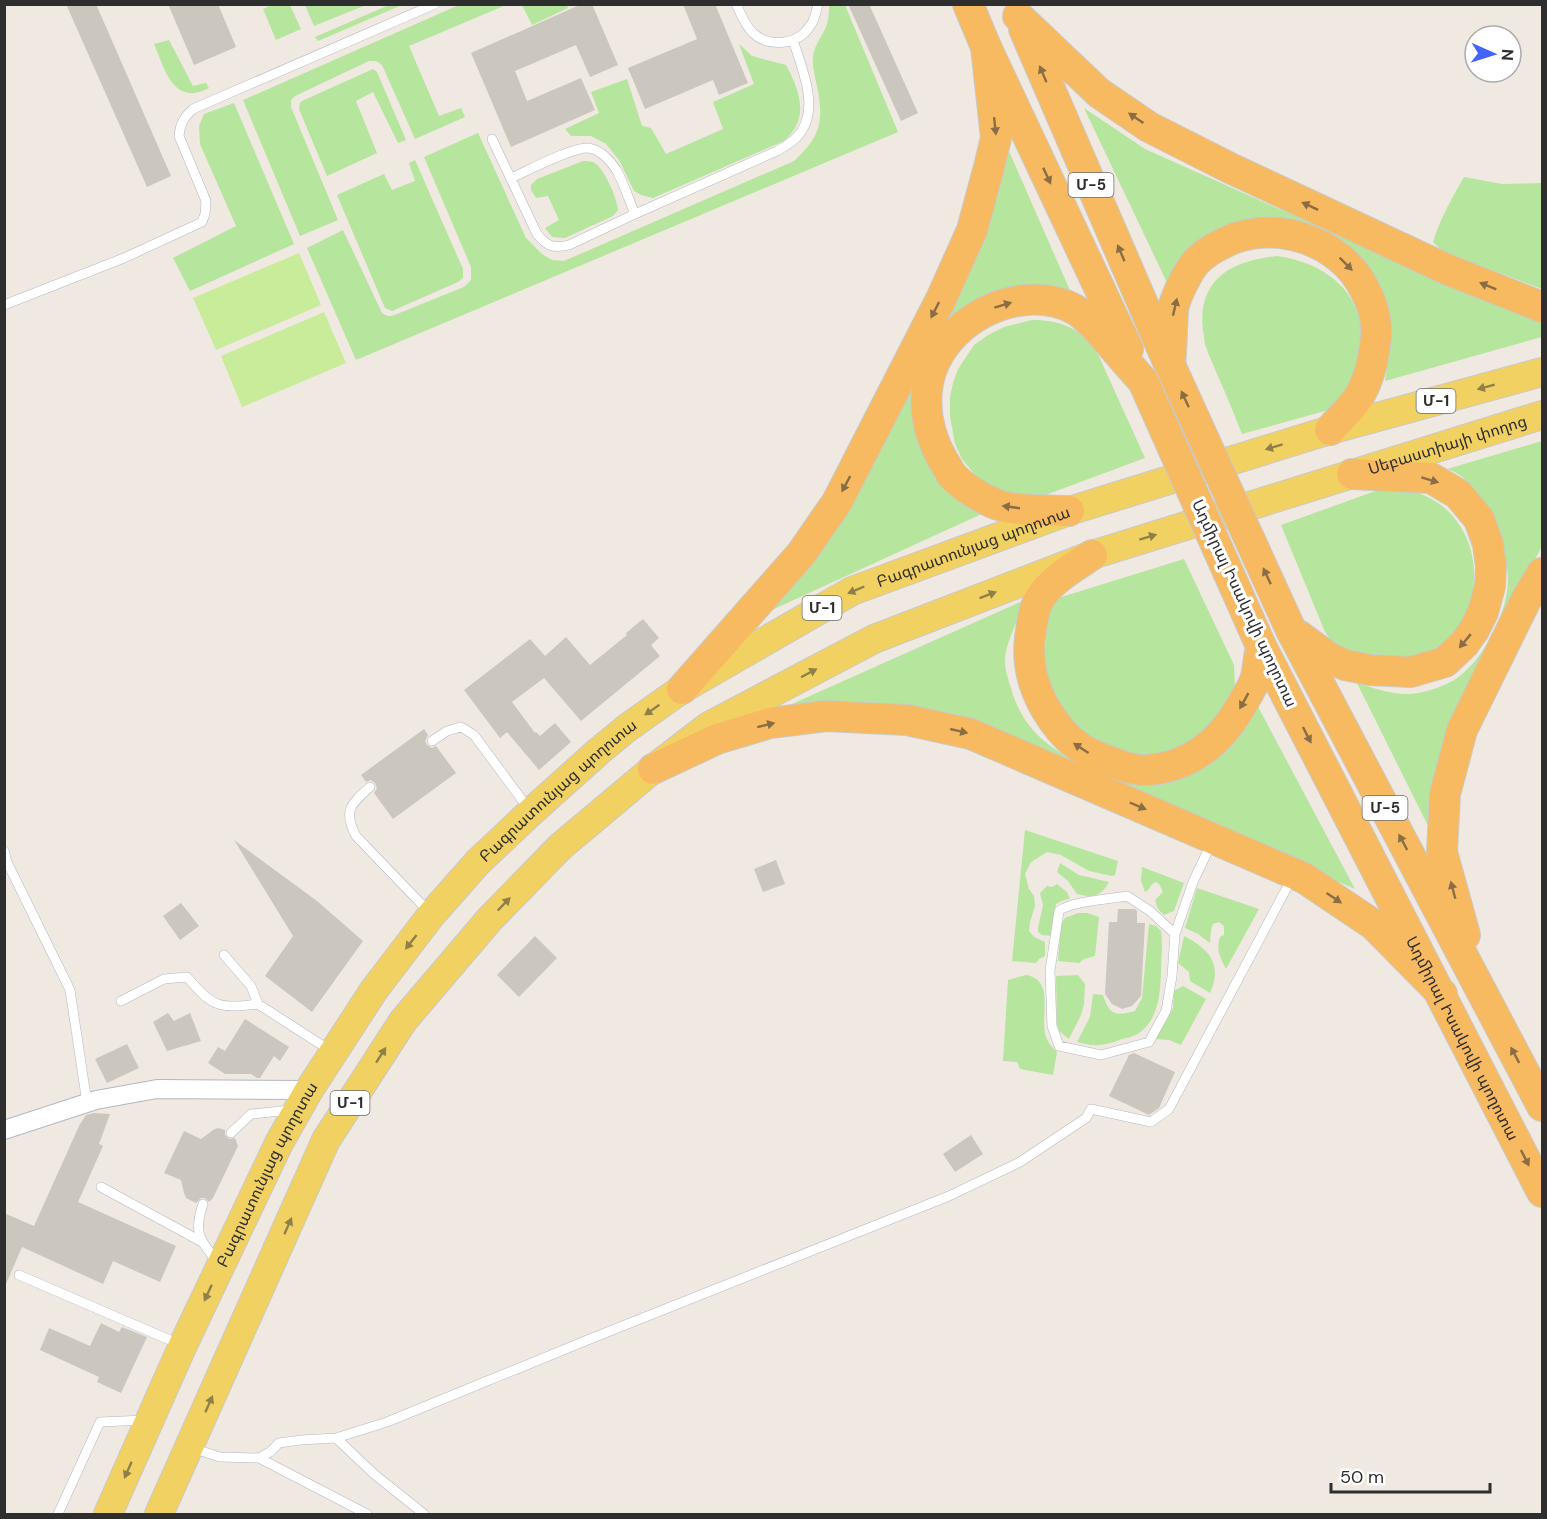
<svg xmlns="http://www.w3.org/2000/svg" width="1547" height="1519" viewBox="0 0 1547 1519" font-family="'DM Sans','Noto Sans Armenian',sans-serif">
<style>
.green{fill:#b6e59e}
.pitch{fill:#c9ec9a}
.building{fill:#cbc7bf}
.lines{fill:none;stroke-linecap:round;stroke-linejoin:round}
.service-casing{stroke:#b4b7c1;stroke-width:10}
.minor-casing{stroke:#b4b7c1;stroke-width:20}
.primary-casing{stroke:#c9c9c9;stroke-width:30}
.trunk-casing{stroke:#c9c9c9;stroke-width:32}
.service{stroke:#fff;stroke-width:9}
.minor{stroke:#fff;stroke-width:18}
.primary{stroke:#f2d163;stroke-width:28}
.trunk{stroke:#f8ba60;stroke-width:30}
.trunk-bridge-casing{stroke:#c9c9c9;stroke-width:32;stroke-linecap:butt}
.trunk-bridge{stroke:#f8ba60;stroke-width:30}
.oneway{fill:#896d44}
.oneway2{fill:#908048}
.labels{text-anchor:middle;stroke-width:6;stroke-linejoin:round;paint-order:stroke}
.shield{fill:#fff;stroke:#6d6d6d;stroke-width:1.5}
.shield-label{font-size:15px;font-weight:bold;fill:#2e2e2e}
.street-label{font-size:16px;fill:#2e2e2e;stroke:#fff}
</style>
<rect width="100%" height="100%" fill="#efe9e1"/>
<path class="green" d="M 274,4 L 290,5 L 301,29 L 276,40 L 263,9 Z
M 305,5 L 366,5 L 314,26 Z
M 389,5 L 402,5 L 318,41 L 315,37 Z
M 459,5 L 506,5 L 409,46 L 439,116 L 461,108 L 465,117 L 415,139 L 382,65 L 376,61 L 369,61 L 295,96 L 291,100 L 291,107 L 338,220 L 300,236 L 243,100 Z
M 522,5 L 567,5 L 568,8 L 532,25 Z
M 829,5 L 845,5 L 898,132 L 356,360 L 307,248 L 343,230 L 382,313 L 387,316 L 392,316 L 464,287 L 471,280 L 471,267 L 424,157 L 478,133 L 526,238 L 542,254 L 552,260 L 564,261 L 794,161 C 821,136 824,121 817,86 C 815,77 812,67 813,58 C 813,46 823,36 827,24 C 829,18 829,11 829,5 Z
M 169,40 L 193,86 L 206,83 L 209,88 C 173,107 165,69 154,44 Z
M 739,44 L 752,56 L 786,65 C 800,91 810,119 784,141 L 653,198 L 641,195 L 634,191 L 619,160 L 606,144 L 591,136 L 571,136 L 565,129 L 599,113 L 591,92 L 627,79 L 642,126 L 651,128 L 666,154 L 723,129 L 713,102 L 754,84 Z
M 373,69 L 377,72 L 406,140 L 398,143 L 373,92 L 356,101 L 377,153 L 327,176 L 299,109 L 300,103 L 302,101 Z
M 234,103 L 294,244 L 190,291 L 173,258 L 236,226 L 200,144 L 199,126 L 204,114 Z
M 1084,108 L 1145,149 L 1277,208 L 1542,315 L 1542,337 L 1385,381 C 1388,358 1393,336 1389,313 L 1284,222 L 1171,291 Z
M 1001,133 L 1072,295 L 998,294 L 917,398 L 986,512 L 750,620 L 806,564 Z
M 415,160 L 463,269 L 463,278 L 458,282 L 392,311 L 385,308 L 337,195 L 384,174 L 392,190 L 415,181 L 409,163 Z
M 583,161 C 586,161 589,161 593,162 C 604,167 617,198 618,210 L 613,216 L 565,238 L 552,237 L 545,228 L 559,220 L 548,196 L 536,198 L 531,190 L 531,185 L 537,179 Z
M 1464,177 L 1502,184 L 1542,183 L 1542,289 L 1442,251 L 1433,242 C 1440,219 1452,198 1464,177 Z
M 1277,256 C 1327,263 1366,294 1362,348 C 1361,354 1362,361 1360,367 C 1358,376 1339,400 1332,409 L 1242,434 C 1234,414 1226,394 1217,374 C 1213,364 1208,354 1205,344 C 1204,339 1204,334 1203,330 C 1197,279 1232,261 1277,256 Z
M 1032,320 C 1058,320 1071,326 1092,341 L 1145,458 L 1032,500 L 1011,501 L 980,481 L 962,459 L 955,444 L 950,416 L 950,397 L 953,383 L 958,369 L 974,345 L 988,335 L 1004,327 Z
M 1542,441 L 1542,546 L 1498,631 L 1440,850 L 1357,683 C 1374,688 1392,695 1410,694 C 1426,693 1449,685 1461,675 C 1486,655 1508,611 1508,579 C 1507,552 1497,529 1484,506 C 1474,488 1467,476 1447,469 Z
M 1403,488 C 1421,493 1438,500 1451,514 C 1496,564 1473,652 1403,660 C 1396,661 1387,664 1380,663 C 1374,662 1368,658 1363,656 C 1355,653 1344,651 1337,646 C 1332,643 1328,636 1325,632 L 1281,525 L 1381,489 Z
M 1184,559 L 1234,665 L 1235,685 L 1228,703 L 1217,720 L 1187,745 L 1169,752 L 1149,756 L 1130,755 L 1111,751 L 1063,717 L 1047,681 L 1044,662 L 1048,618 L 1055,599 Z
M 1027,599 C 1020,616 1006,641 1005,659 C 1004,670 1010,684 1013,695 C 1034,755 1089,767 1144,781 L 1255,701 L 1355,889 L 958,717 L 931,709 L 848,701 L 783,708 Z
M 1025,830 L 1118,861 L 1115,875 L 1112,876 L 1089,871 L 1061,855 L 1047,852 L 1031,862 L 1025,874 L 1029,889 L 1034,896 L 1035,906 L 1030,922 L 1029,931 L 1034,937 L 1045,942 L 1045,956 L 1039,959 L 1036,963 L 1012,961 Z
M 1060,863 L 1079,875 L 1109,882 C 1101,897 1092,898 1077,894 L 1068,881 L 1057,872 Z
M 1142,867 L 1184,883 L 1174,911 L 1164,915 L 1158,909 L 1155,900 L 1163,892 L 1159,884 L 1156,882 L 1152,884 L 1149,889 L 1145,892 L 1141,881 Z
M 1057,884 L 1067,892 L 1070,899 L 1064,900 L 1056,904 L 1053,936 L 1042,935 L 1038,932 L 1038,928 L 1043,905 L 1040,893 L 1047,886 L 1052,887 Z
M 1197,888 L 1259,909 L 1226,969 C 1220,957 1216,950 1220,937 L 1224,935 L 1224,926 L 1219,922 L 1213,924 C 1210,930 1211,936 1210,943 L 1198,934 L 1185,928 Z
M 1078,913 L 1087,913 L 1099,917 L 1095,956 L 1084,959 L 1079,963 L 1058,961 L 1061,924 L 1065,918 Z
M 1149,924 L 1156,926 L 1161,931 C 1163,945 1161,959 1161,973 C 1160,996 1158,1022 1136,1035 C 1132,1037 1126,1038 1122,1039 C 1104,1046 1095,1047 1077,1042 L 1090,1017 L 1093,994 L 1103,995 C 1110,1016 1115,1016 1135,1011 L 1142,998 Z
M 1184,936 C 1209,949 1223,964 1210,993 L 1190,981 L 1189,972 L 1178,963 Z
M 1026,975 C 1056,980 1039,1016 1046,1037 C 1048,1043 1052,1047 1057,1052 L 1053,1075 L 1020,1069 L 1017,1062 L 1003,1061 L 1008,980 Z
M 1078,975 L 1085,984 L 1084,1004 L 1081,1015 L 1069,1039 L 1059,1031 L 1057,1024 L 1056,976 Z
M 1183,986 L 1206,999 L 1181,1045 L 1169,1040 L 1155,1039 L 1173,1008 L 1174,991 Z"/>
<path class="pitch" d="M 299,253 L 321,305 L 216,350 L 193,298 Z
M 324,312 L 346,363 L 242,407 L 221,356 Z"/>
<path class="building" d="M 66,4 L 96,4 L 171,176 L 147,187 Z
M 168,4 L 218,4 L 236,47 L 194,65 Z
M 582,4 L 592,4 L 618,65 L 590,77 L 576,45 L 515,71 L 527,101 L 581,78 L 595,110 L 511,147 L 471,53 Z
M 683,4 L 715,4 L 748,83 L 719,95 L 713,80 L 645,109 L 628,68 L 697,39 Z
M 848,4 L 869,4 L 918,113 L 901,121 Z
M 643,619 L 659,638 L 651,645 L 660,656 L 581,721 L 544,678 L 512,702 L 535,733 L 536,732 L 540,736 L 555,723 L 571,742 L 539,770 L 507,732 L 500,738 L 464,690 L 530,639 L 545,656 L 566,637 L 590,665 L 627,635 L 626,633 Z
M 424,729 L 428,735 L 425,741 L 427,745 L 432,748 L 436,746 L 456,773 L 393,819 L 374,793 L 377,788 L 375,783 L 371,780 L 366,782 L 361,775 Z
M 234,840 L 317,901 L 363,941 L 312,1012 L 265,976 L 293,936 Z
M 776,860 L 785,884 L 763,892 L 754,869 Z
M 181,903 L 199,926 L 180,940 L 163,916 Z
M 1118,909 L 1135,909 L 1137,911 L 1137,923 L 1145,923 L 1141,996 L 1132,1006 L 1122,1009 L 1112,1004 L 1105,994 L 1109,922 L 1117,922 Z
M 535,936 L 557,958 L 519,997 L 497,975 Z
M 168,1013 L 174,1021 L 190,1013 L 201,1041 L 167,1051 L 153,1022 Z
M 245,1019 L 289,1047 L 280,1061 L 274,1056 L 260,1078 L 257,1078 L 251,1074 L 225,1074 L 208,1063 L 218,1047 L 225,1051 Z
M 127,1044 L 139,1068 L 107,1083 L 95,1059 Z
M 1134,1053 L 1175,1072 L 1159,1108 L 1149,1115 L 1109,1096 L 1129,1055 Z
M 94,1113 L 110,1114 L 99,1144 L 103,1146 L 78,1202 L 176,1246 L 160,1282 L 113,1261 L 103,1284 L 22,1247 L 4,1289 L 4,1213 L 34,1226 L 79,1126 L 86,1115 Z
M 218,1128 L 225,1130 L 225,1135 L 229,1139 L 235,1138 L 238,1146 L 213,1198 L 209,1202 L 205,1198 L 201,1198 L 196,1203 L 186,1198 L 184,1193 L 181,1180 L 164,1173 L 184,1131 L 201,1139 L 213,1130 Z
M 971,1135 L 983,1154 L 955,1172 L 943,1154 Z
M 101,1323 L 119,1332 L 122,1327 L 147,1337 L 121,1393 L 97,1382 L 99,1377 L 40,1350 L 49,1328 L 90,1346 Z"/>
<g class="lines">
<g class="service-casing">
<path id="service" d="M 736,4 C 741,14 745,26 753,33 C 769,48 798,45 810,26 C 815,20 816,12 818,4
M 492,139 L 537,234 C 547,246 553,249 569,245 L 635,214 L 777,151 C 784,147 791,143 796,138 C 822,112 802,69 793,40
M 511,178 C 527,171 572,147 588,148 C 600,149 611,161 617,171 C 624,184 629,200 635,214
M 4,305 L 124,258 L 202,222 L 205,214 L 206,201 L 179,136 C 180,124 184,117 193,109 L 435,4
M 432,741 L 447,731 L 461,727 L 474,735 L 528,808
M 370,787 C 350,805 343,811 356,836 L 430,913
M 4,851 L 7,862 L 70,990 L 87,1103
M 1175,934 L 1150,911 L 1127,896 C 1110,899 1071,901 1059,911 L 1050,971 L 1052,1026 L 1059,1046 L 1101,1055 L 1149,1042 L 1166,1011 L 1172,976 L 1175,934 L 1193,882 L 1211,844
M 224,955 L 251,986 L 258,1004
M 121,1001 L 164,979 L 187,977 C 213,1007 218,1009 258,1004 L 331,1051
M 231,1133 L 251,1114 L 292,1110
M 101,1187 L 202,1242
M 203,1204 C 193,1233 200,1240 218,1263
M 19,1275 L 179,1344
M 336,1438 L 374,1474 L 424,1514
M 192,1448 L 220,1457 L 259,1458 L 270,1452 L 279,1443 L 301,1440 L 336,1438 L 387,1422 L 590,1339 L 949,1196 L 1020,1162 L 1086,1118 L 1091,1109 L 1151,1122 L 1169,1109 L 1292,878
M 259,1458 L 367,1514
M 58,1514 L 100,1422 L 145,1420"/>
</g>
<g class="minor-casing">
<path id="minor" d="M 4,1130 L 96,1100 L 157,1089 L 309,1090"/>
</g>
<g class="primary-casing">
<g id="primary">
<path id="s1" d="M 108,1514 L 183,1345 L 279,1143 L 309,1090 L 374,990 L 432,914 L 478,862 L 531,812 L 599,751 L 627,728 L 682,689 L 852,591 L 1069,511 L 1330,430 L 1542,372"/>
<path id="s2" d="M 159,1514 L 326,1140 L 403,1021 L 489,920 L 560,847 L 653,769 L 709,726 L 874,639 L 1092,555 L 1542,415"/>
</g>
</g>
<g class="trunk-casing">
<g id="trunk">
<path d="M 968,4 L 986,47 L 1128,349"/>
<path d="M 1018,16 L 1099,93 L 1149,127 L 1230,168 L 1446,269 L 1542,307"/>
<path d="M 1024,29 L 1168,362"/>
<path d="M 1170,365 C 1171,352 1172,340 1172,328 C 1173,321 1172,312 1174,305 C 1177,294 1189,269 1197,261 C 1203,255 1212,249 1220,245 C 1269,217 1340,238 1365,290 C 1372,303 1377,318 1376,334 C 1376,339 1375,346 1374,352 C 1372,366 1367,382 1360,395 C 1353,407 1339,419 1330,430"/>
<path d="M 1069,511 C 1049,510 1024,511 1005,507 C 988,503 962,487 951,474 C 949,470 947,466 944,462 C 930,438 923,411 928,383 C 939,322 1018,280 1074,309 C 1087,316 1097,329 1107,340 C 1119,354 1131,368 1143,381"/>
<path d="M 1092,555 C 1074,567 1051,580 1040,598 C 1033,609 1032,625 1030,638 C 1027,664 1033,688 1047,711 C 1063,737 1080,752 1109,761 C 1121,766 1136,771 1148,770 C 1191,767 1221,741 1241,706 C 1246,697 1253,687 1256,677 C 1258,667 1259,656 1261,646"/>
<path d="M 1291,630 L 1542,1106"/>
<path d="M 1298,635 L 1328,657 L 1345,665 L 1370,670 L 1411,672 L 1445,662 L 1464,644 L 1474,630 L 1483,612 L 1490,586 L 1491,566 L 1488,544 L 1479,519 L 1458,494 L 1431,478 L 1352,474"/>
<path id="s3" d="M 1261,646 L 1542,1192"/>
<path d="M 682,689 L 801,554 L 837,502 L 942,297 L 972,230 L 989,167 L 996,138 L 986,47"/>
<path d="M 653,769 L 717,739 L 770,723 L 826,716 L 907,720 L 971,734 L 1304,878 L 1374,925 L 1442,994"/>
<path d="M 1465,935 L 1442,852 L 1445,794 L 1462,730 L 1526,600 L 1542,573"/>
</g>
</g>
<use href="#service" class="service"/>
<use href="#minor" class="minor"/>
<use href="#primary" class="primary"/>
<use href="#trunk" class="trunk"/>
<g class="trunk-bridge-casing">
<path id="trunk-bridge" d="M 1170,365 L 1291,630
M 1143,381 L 1261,646"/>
</g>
<use href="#trunk-bridge" class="trunk-bridge"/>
</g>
<defs><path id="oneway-solid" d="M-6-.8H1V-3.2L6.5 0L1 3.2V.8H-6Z" transform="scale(1.5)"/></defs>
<g class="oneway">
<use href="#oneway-solid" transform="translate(1043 74) rotate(-113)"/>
<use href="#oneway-solid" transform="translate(1136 118) rotate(-146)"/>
<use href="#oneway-solid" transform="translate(995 126) rotate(84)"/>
<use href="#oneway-solid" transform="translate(1047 176) rotate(65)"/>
<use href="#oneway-solid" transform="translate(1310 206) rotate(-155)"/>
<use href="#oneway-solid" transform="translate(1121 253) rotate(-113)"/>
<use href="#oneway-solid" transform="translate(1346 264) rotate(45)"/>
<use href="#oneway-solid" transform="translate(1488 286) rotate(-158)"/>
<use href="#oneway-solid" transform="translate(1003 305) rotate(-17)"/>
<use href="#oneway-solid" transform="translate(1175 307) rotate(-77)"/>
<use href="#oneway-solid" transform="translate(935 310) rotate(117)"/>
<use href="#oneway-solid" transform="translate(1185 399) rotate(-115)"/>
<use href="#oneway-solid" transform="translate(1430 480) rotate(17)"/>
<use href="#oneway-solid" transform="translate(846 484) rotate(118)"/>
<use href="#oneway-solid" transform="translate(1011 507) rotate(-172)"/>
<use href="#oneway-solid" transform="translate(1267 576) rotate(-115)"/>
<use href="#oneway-solid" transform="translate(1465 641) rotate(130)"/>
<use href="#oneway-solid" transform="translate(1244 701) rotate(119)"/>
<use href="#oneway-solid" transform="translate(766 725) rotate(-14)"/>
<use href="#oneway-solid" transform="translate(959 731) rotate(13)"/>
<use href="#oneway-solid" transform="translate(1307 735) rotate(63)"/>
<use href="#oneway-solid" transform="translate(1081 748) rotate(-147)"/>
<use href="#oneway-solid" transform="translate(1138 806) rotate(23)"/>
<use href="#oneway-solid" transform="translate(1403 842) rotate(-118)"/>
<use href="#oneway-solid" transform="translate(1453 890) rotate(-105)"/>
<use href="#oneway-solid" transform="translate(1334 898) rotate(34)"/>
<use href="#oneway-solid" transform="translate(1515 1055) rotate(-118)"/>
<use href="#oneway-solid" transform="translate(1525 1158) rotate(63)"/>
</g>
<g class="oneway2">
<use href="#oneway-solid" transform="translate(1486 387) rotate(165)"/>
<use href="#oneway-solid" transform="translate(1274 447) rotate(163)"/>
<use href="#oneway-solid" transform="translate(1148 537) rotate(-17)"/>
<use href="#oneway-solid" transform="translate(856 590) rotate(157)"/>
<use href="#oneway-solid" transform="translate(988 595) rotate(-21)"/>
<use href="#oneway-solid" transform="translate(809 673) rotate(-28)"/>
<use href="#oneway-solid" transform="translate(652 710) rotate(145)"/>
<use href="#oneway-solid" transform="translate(504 904) rotate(-46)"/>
<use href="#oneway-solid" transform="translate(411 942) rotate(128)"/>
<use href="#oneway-solid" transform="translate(381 1055) rotate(-57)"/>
<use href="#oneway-solid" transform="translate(288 1226) rotate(-66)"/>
<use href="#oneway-solid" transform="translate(208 1293) rotate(115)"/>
<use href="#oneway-solid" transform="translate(209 1404) rotate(-66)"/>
<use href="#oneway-solid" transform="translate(128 1470) rotate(114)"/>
</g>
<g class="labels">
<g class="shield">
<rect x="1068.5" y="173" width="45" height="24" rx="4.5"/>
<rect x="1416.5" y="389" width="39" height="24" rx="4.5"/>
<rect x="802.5" y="596" width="39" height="24" rx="4.5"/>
<rect x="1362.5" y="796" width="45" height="24" rx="4.5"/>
<rect x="330.5" y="1091" width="39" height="24" rx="4.5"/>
</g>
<g class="shield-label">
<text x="1091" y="190">Մ-5</text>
<text x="1436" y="406">Մ-1</text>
<text x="822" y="613">Մ-1</text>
<text x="1385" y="813">Մ-5</text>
<text x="350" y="1108">Մ-1</text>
</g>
<g class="street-label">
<text dy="6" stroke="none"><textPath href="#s2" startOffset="1770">Սեբաստիայի փողոց</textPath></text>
<text dy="6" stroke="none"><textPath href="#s1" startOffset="1347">Բագրատունյաց պողոտա</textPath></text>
<text transform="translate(1245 603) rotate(65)" y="6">Ադմիրալ Իսակովի պողոտա</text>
<text dy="6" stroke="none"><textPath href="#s1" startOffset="861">Բագրատունյաց պողոտա</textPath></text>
<text dy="6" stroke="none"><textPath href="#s3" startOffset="441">Ադմիրալ Իսակովի պողոտա</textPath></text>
<text dy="6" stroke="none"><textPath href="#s1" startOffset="375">Բագրատունյաց պողոտա</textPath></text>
</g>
</g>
<rect width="1547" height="1519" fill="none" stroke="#2e2e2e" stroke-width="12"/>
<g transform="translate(1493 54) rotate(93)"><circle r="28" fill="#ffffff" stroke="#ababab" stroke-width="1.5"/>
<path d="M0-4.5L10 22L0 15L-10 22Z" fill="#4264fb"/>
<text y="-9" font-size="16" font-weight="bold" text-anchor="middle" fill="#2e2e2e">N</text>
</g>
<path d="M1331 1483v9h159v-9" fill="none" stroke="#2e2e2e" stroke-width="3"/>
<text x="1340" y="1483" font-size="18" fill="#2e2e2e" stroke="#ffffff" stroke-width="4.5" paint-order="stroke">50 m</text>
</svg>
